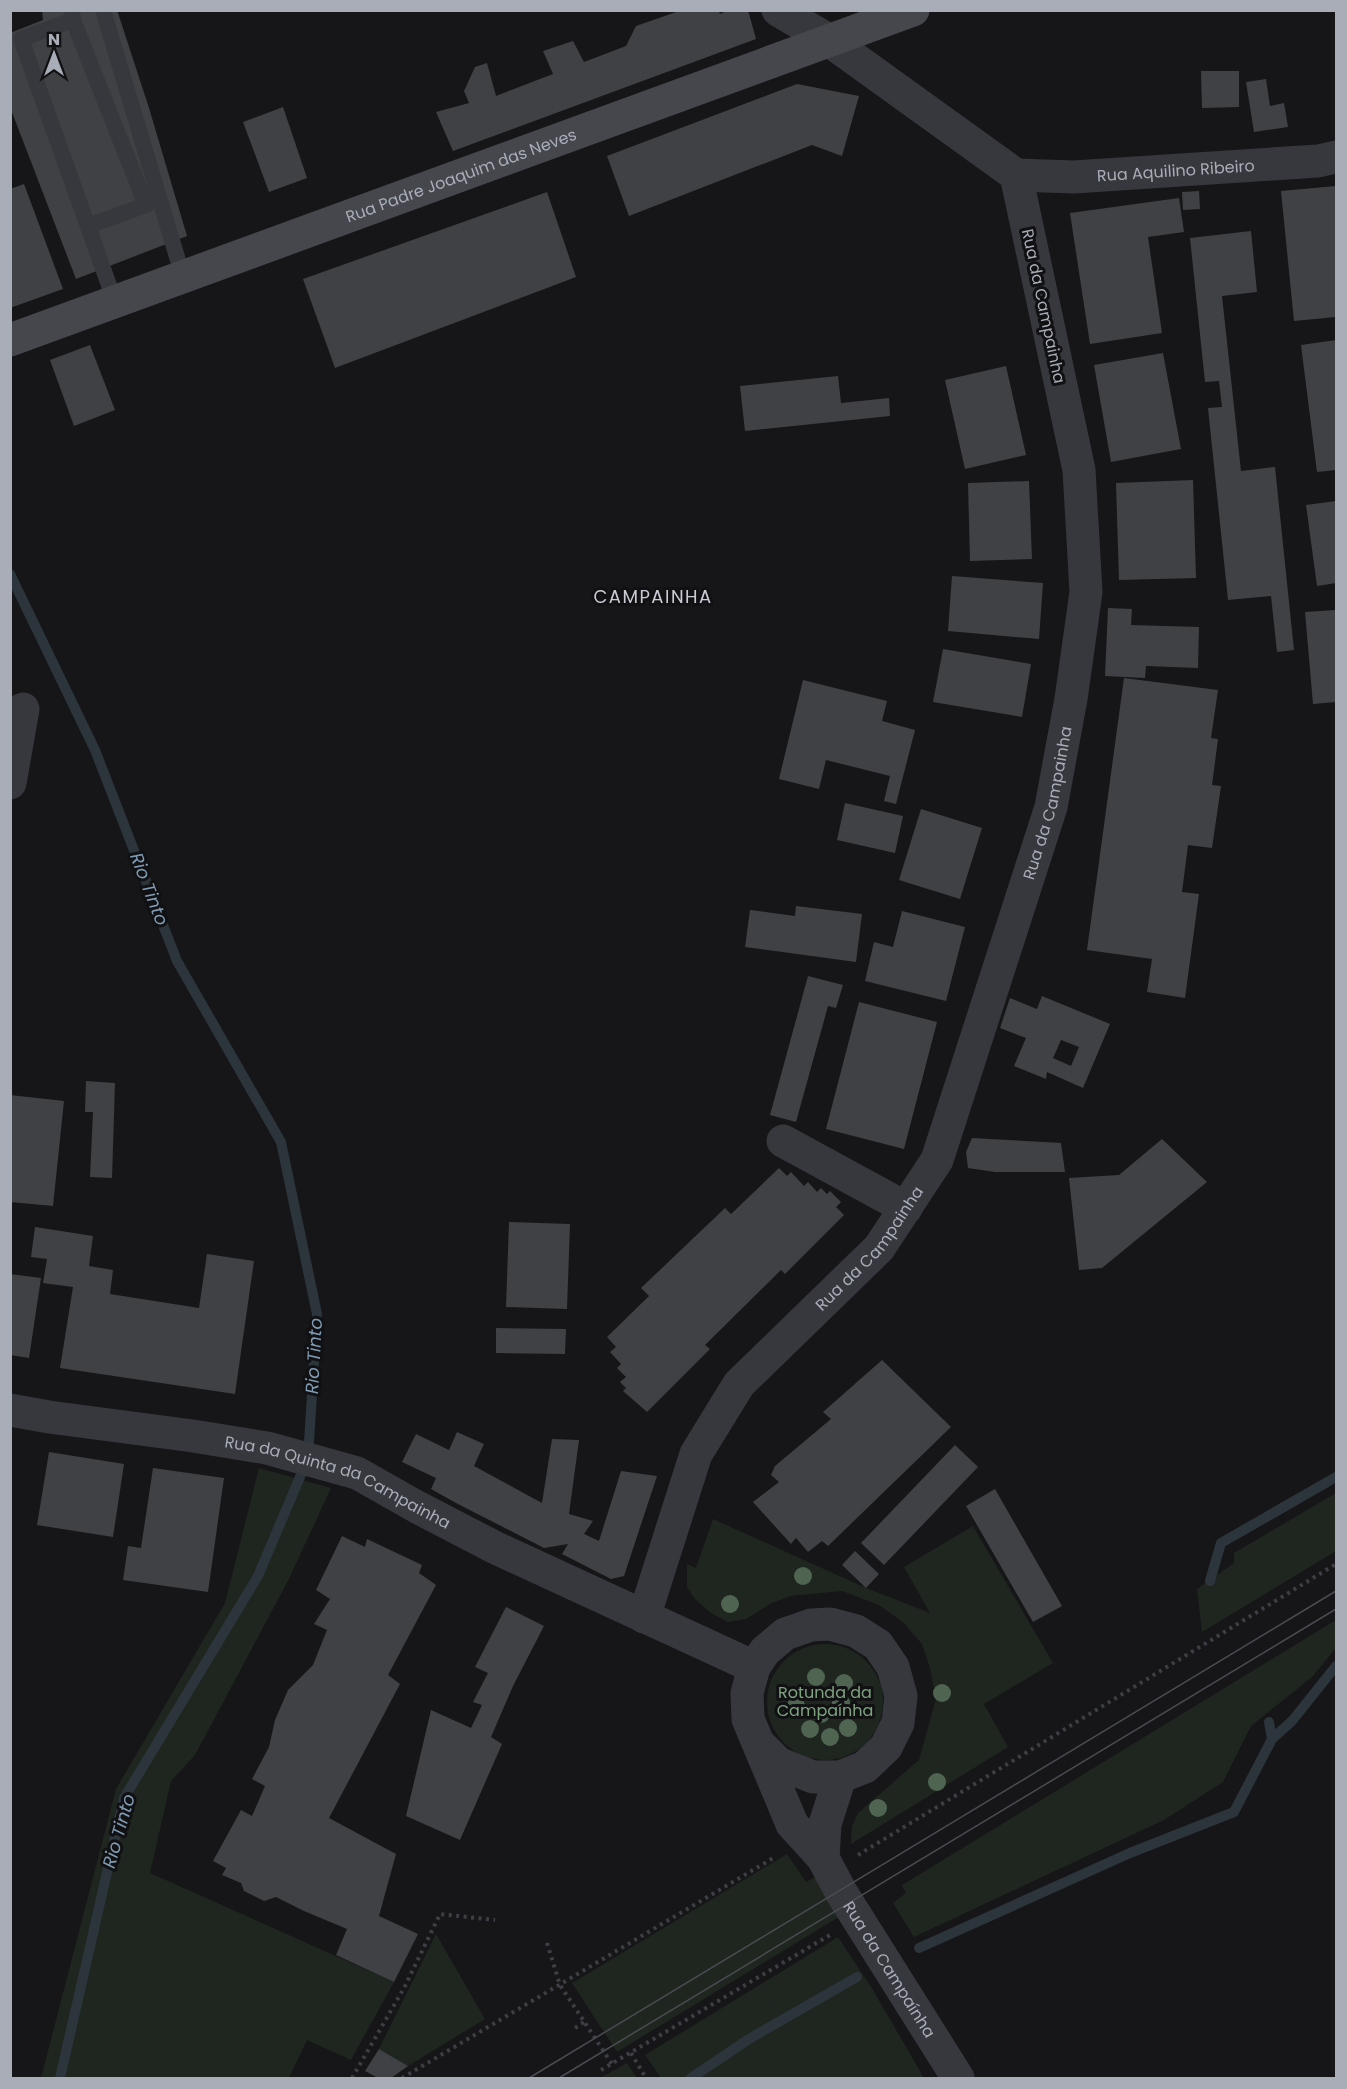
<svg xmlns="http://www.w3.org/2000/svg" width="1347" height="2089" viewBox="0 0 1347 2089" font-family="Poppins,sans-serif">
<style>
.green{fill:#1e261f}
.lines{fill:none;stroke-linecap:round;stroke-linejoin:round}
.stream{stroke:#2c353c;stroke-width:10}
.building{fill:#404145;fill-rule:evenodd}
.path{stroke:#3d3f44;stroke-width:4;stroke-dasharray:3 4.5;stroke-linecap:butt}
.lane{stroke:#37383d;stroke-width:16}
.street{stroke:#37383d;stroke-width:33}
.secondary{stroke:#45474d;stroke-width:33}
.tram{stroke:#4a4c52;stroke-width:1.5}
.tree{fill:#506452}
.labels{text-anchor:middle;stroke-width:6;stroke-linejoin:round;paint-order:stroke}
.street-label{font-size:16px;fill:#a8adb8;stroke:#111113}
.park-label{font-size:16px;fill:#7fa381;stroke:#111113}
.neighbourhood-label{font-size:18px;letter-spacing:1.5px;fill:#c9ccd4;stroke:#111113}
.water-label{font-size:18px;font-style:italic;fill:#7f9bb3;stroke:#111113}
</style>
<rect width="100%" height="100%" fill="#161618"/>
<path class="green" d="M 259,1468 L 331,1488 L 289,1579 L 195,1755 L 171,1781 L 150,1873 L 394,1982 L 351,2060 L 307,2040 L 289,2078 L 41,2078 L 116,1789 L 225,1603 Z
M 1336,1493 L 1336,1551 L 1202,1632 L 1197,1589 L 1234,1563 L 1234,1553 Z
M 713,1519 L 866,1588 L 930,1613 L 904,1567 L 973,1526 L 1053,1663 L 984,1704 L 1008,1747 L 851,1844 L 852,1826 L 858,1813 L 919,1760 L 936,1699 L 930,1668 L 922,1644 L 904,1623 L 879,1605 L 842,1591 L 790,1596 L 770,1604 L 746,1619 L 728,1622 L 711,1613 L 694,1598 L 687,1587 L 687,1564 L 696,1568 Z
M 1336,1620 L 1336,1648 L 1312,1677 L 1251,1726 L 1223,1782 L 1164,1820 L 914,1937 L 893,1903 L 906,1893 L 902,1885 Z
M767 1702a58 58 0 1 1 116 0a58 58 0 1 1-116 0Z
M 787,1854 L 806,1882 L 818,1876 L 842,1915 L 617,2052 L 572,1983 Z
M 436,1934 L 485,2019 L 408,2066 L 379,2049 Z
M 838,1937 L 873,1990 L 924,2078 L 661,2078 L 645,2055 Z
M 627,2063 L 637,2078 L 600,2078 Z"/>
<g class="lines">
<path class="stream" d="M 10,574 L 95,750 L 177,961 L 281,1142 L 317,1314 L 308,1458 L 258,1576 L 124,1798 L 60,2078
M 1210,1581 L 1221,1543 L 1336,1477
M 1272,1739 L 1292,1721 L 1336,1666
M 919,1948 L 1130,1853 L 1234,1812 L 1272,1739 L 1269,1722
M 691,2078 L 749,2039 L 857,1977"/>
</g>
<path class="building" d="M 42,10 L 117,10 L 149,108 L 187,236 L 76,279 L 10,107 L 10,33 L 43,20 Z
M 682,10 L 718,10 L 720,14 L 728,10 L 748,10 L 756,39 L 453,151 L 436,112 L 469,103 L 464,91 L 475,67 L 487,63 L 496,96 L 553,74 L 543,51 L 573,41 L 584,62 L 626,46 L 636,26 Z
M 1201,71 L 1239,71 L 1239,107 L 1202,108 Z
M 1266,79 L 1270,106 L 1284,103 L 1288,127 L 1254,132 L 1246,82 Z
M 797,84 L 859,96 L 842,156 L 812,145 L 629,216 L 607,156 Z
M 283,107 L 307,178 L 269,192 L 243,122 Z
M 24,184 L 63,289 L 10,308 L 10,189 Z
M 1336,186 L 1336,317 L 1294,321 L 1281,191 Z
M 1199,191 L 1200,209 L 1183,210 L 1182,192 Z
M 547,192 L 576,277 L 335,368 L 303,279 Z
M 1179,198 L 1184,232 L 1148,237 L 1162,333 L 1090,344 L 1070,213 Z
M 1251,231 L 1257,292 L 1222,296 L 1241,471 L 1275,467 L 1294,650 L 1277,652 L 1271,596 L 1228,600 L 1208,408 L 1222,407 L 1219,381 L 1205,382 L 1190,238 Z
M 1336,340 L 1336,470 L 1317,472 L 1301,345 Z
M 90,345 L 115,410 L 74,426 L 50,360 Z
M 1163,353 L 1181,449 L 1111,462 L 1094,365 Z
M 1006,366 L 1026,455 L 965,469 L 945,380 Z
M 838,376 L 841,403 L 889,398 L 890,416 L 745,431 L 740,386 Z
M 1193,480 L 1196,578 L 1119,580 L 1116,483 Z
M 1029,481 L 1032,559 L 970,561 L 968,483 Z
M 1336,501 L 1336,583 L 1317,586 L 1306,505 Z
M 952,576 L 1043,583 L 1039,639 L 948,631 Z
M 1108,608 L 1132,609 L 1131,625 L 1199,627 L 1198,668 L 1146,666 L 1145,678 L 1105,676 Z
M 1336,610 L 1336,702 L 1313,704 L 1305,612 Z
M 943,649 L 1031,664 L 1022,717 L 933,702 Z
M 1124,678 L 1218,690 L 1211,738 L 1218,739 L 1212,785 L 1221,786 L 1212,848 L 1188,845 L 1182,892 L 1199,894 L 1185,998 L 1147,992 L 1152,959 L 1087,950 Z
M 803,680 L 887,701 L 882,721 L 915,730 L 896,804 L 884,801 L 890,776 L 826,760 L 819,789 L 779,779 Z
M 845,803 L 903,816 L 895,853 L 837,840 Z
M 921,809 L 982,828 L 960,899 L 899,880 Z
M 796,906 L 862,914 L 856,962 L 745,947 L 750,910 L 795,916 Z
M 902,911 L 965,927 L 946,1001 L 865,981 L 874,942 L 893,947 Z
M 808,976 L 843,985 L 836,1008 L 828,1006 L 796,1122 L 770,1115 Z
M 1042,996 L 1110,1024 L 1083,1088 L 1047,1072 L 1046,1079 L 1014,1066 L 1026,1038 L 1000,1028 L 1010,998 L 1037,1009 ZM 1061,1040 L 1079,1047 L 1071,1066 L 1053,1058 Z
M 859,1002 L 937,1022 L 904,1149 L 826,1129 Z
M 86,1081 L 115,1083 L 112,1178 L 90,1177 L 93,1112 L 85,1112 Z
M 10,1095 L 64,1101 L 53,1206 L 10,1202 Z
M 972,1138 L 1061,1143 L 1065,1172 L 995,1172 L 968,1168 L 966,1152 Z
M 1162,1139 L 1207,1182 L 1102,1268 L 1079,1270 L 1069,1178 L 1119,1175 Z
M 779,1168 L 787,1176 L 791,1172 L 804,1186 L 808,1182 L 817,1192 L 821,1188 L 827,1194 L 830,1191 L 841,1202 L 836,1207 L 844,1215 L 785,1274 L 781,1270 L 705,1345 L 710,1349 L 647,1412 L 623,1391 L 626,1388 L 620,1382 L 626,1377 L 617,1368 L 621,1364 L 610,1352 L 616,1347 L 607,1337 L 649,1296 L 641,1288 L 725,1208 L 731,1214 Z
M 509,1222 L 570,1224 L 567,1309 L 506,1307 Z
M 35,1227 L 93,1236 L 89,1266 L 113,1270 L 110,1294 L 199,1308 L 207,1254 L 254,1261 L 235,1394 L 60,1368 L 73,1287 L 43,1283 L 47,1259 L 31,1257 Z
M 10,1274 L 41,1278 L 29,1358 L 10,1355 Z
M 496,1328 L 566,1329 L 565,1354 L 496,1353 Z
M 882,1360 L 951,1427 L 828,1546 L 822,1541 L 808,1552 L 796,1538 L 791,1544 L 753,1502 L 779,1482 L 771,1475 L 775,1466 L 831,1419 L 823,1412 Z
M 457,1432 L 484,1444 L 474,1466 L 542,1503 L 552,1439 L 579,1440 L 569,1514 L 593,1521 L 584,1534 L 599,1541 L 621,1471 L 657,1476 L 624,1576 L 611,1579 L 562,1554 L 568,1544 L 544,1548 L 456,1503 L 431,1489 L 436,1478 L 402,1462 L 416,1434 L 449,1450 Z
M 955,1445 L 978,1467 L 884,1565 L 861,1543 Z
M 49,1452 L 124,1464 L 113,1537 L 37,1525 Z
M 153,1468 L 224,1478 L 208,1592 L 123,1580 L 128,1546 L 141,1548 Z
M 995,1489 L 1062,1606 L 1033,1622 L 966,1506 Z
M 342,1536 L 365,1547 L 367,1539 L 422,1565 L 419,1573 L 436,1585 L 388,1675 L 400,1684 L 329,1818 L 396,1854 L 379,1916 L 418,1934 L 394,1982 L 336,1955 L 347,1929 L 304,1911 L 276,1897 L 264,1901 L 244,1891 L 241,1883 L 222,1875 L 226,1868 L 213,1861 L 241,1810 L 252,1816 L 265,1786 L 252,1779 L 269,1747 L 275,1720 L 288,1690 L 313,1665 L 327,1630 L 314,1624 L 330,1599 L 316,1590 Z
M 855,1551 L 879,1574 L 866,1588 L 842,1565 Z
M 506,1607 L 544,1626 L 513,1686 L 491,1737 L 502,1744 L 460,1840 L 406,1816 L 431,1710 L 471,1728 L 482,1705 L 473,1702 L 488,1673 L 475,1667 Z
M 379,2049 L 408,2066 L 391,2078 L 378,2078 L 365,2071 Z"/>
<g class="lines">
<path class="path" d="M 858,1855 L 1336,1564
M 547,1943 L 560,1985 L 612,2064
M 575,2028 L 584,2022
M 631,2053 L 646,2078
M 601,2070 L 830,1935
M 352,2078 L 404,1988 L 440,1914 L 495,1920
M 402,2078 L 775,1857"/>
<path class="lane" d="M 72,10 L 73,20 L 21,39 L 115,302
M 103,10 L 183,277
M 73,20 L 146,205 L 88,226"/>
<g class="street">
<path id="s1" d="M 1016,175 L 1074,177 L 1318,161 L 1336,157"/>
<path d="M 10,783 L 23,709"/>
<path d="M 783,1141 L 906,1208"/>
<path id="s2" d="M 10,1410 L 49,1417 L 193,1436 L 267,1448 L 357,1473 L 417,1507 L 496,1548 L 754,1667"/>
<path id="s3" d="M 644,1617 L 696,1454 L 739,1384 L 879,1248 L 937,1160 L 1051,807 L 1071,699 L 1086,592 L 1079,470 L 1016,175 L 830,41 L 778,10"/>
<path id="s4" d="M 759,1744 L 778,1763 L 813,1777 L 840,1777 L 865,1767 L 886,1747 L 898,1723 L 901,1696 L 893,1667 L 878,1645 L 856,1631 L 830,1624 L 811,1625 L 785,1634 L 765,1651 L 754,1667 L 747,1693 L 748,1719 L 792,1824 L 823,1858 L 841,1892 L 958,2078"/>
<path d="M 823,1858 L 825,1824 L 840,1777"/>
</g>
<path class="secondary" id="s5" d="M 10,340 L 913,10"/>
<path class="tram" d="M 529,2078 L 1336,1591
M 559,2078 L 1336,1609"/>
</g>
<g class="tree">
<circle cx="803" cy="1576" r="9"/>
<circle cx="730" cy="1604" r="9"/>
<circle cx="816" cy="1677" r="9"/>
<circle cx="844" cy="1683" r="9"/>
<circle cx="942" cy="1693" r="9"/>
<circle cx="841" cy="1703" r="9"/>
<circle cx="796" cy="1706" r="9"/>
<circle cx="821" cy="1714" r="9"/>
<circle cx="848" cy="1728" r="9"/>
<circle cx="810" cy="1729" r="9"/>
<circle cx="830" cy="1737" r="9"/>
<circle cx="937" cy="1782" r="9"/>
<circle cx="878" cy="1808" r="9"/>
</g>
<g class="labels">
<g class="street-label">
<text dy="6" stroke="none"><textPath href="#s1" startOffset="160">Rua Aquilino Ribeiro</textPath></text>
<text dy="6" stroke="none"><textPath href="#s5" startOffset="480">Rua Padre Joaquim das Neves</textPath></text>
<text transform="translate(1044 306) rotate(78)" y="6">Rua da Campainha</text>
<text dy="6" stroke="none"><textPath href="#s3" startOffset="928">Rua da Campainha</textPath></text>
<text dy="6" stroke="none"><textPath href="#s3" startOffset="442">Rua da Campainha</textPath></text>
<text dy="6" stroke="none"><textPath href="#s2" startOffset="338">Rua da Quinta da Campainha</textPath></text>
<text dy="6" stroke="none"><textPath href="#s4" startOffset="746">Rua da Campaínha</textPath></text>
</g>
<g class="park-label">
<text x="825" y="1698">Rotunda da<tspan x="825" dy="18">Campaínha</tspan></text>
</g>
<g class="neighbourhood-label">
<text x="653" y="603">CAMPAINHA</text>
</g>
<g class="water-label">
<text transform="translate(149 889) rotate(69)" y="6">Rio Tinto</text>
<text transform="translate(314 1356) rotate(-87)" y="6">Rio Tinto</text>
<text transform="translate(119 1831) rotate(-74)" y="6">Rio Tinto</text>
</g>
</g>
<rect width="1347" height="2089" fill="none" stroke="#a8adb8" stroke-width="24"/>
<g transform="translate(54 54)" stroke="#111113" stroke-width="4.5" paint-order="stroke">
<path d="M0-4.5L10 22L0 15L-10 22Z" fill="#a8adb8"/>
<text y="-9" font-size="16" font-weight="bold" text-anchor="middle" fill="#a8adb8">N</text>
</g>
</svg>
